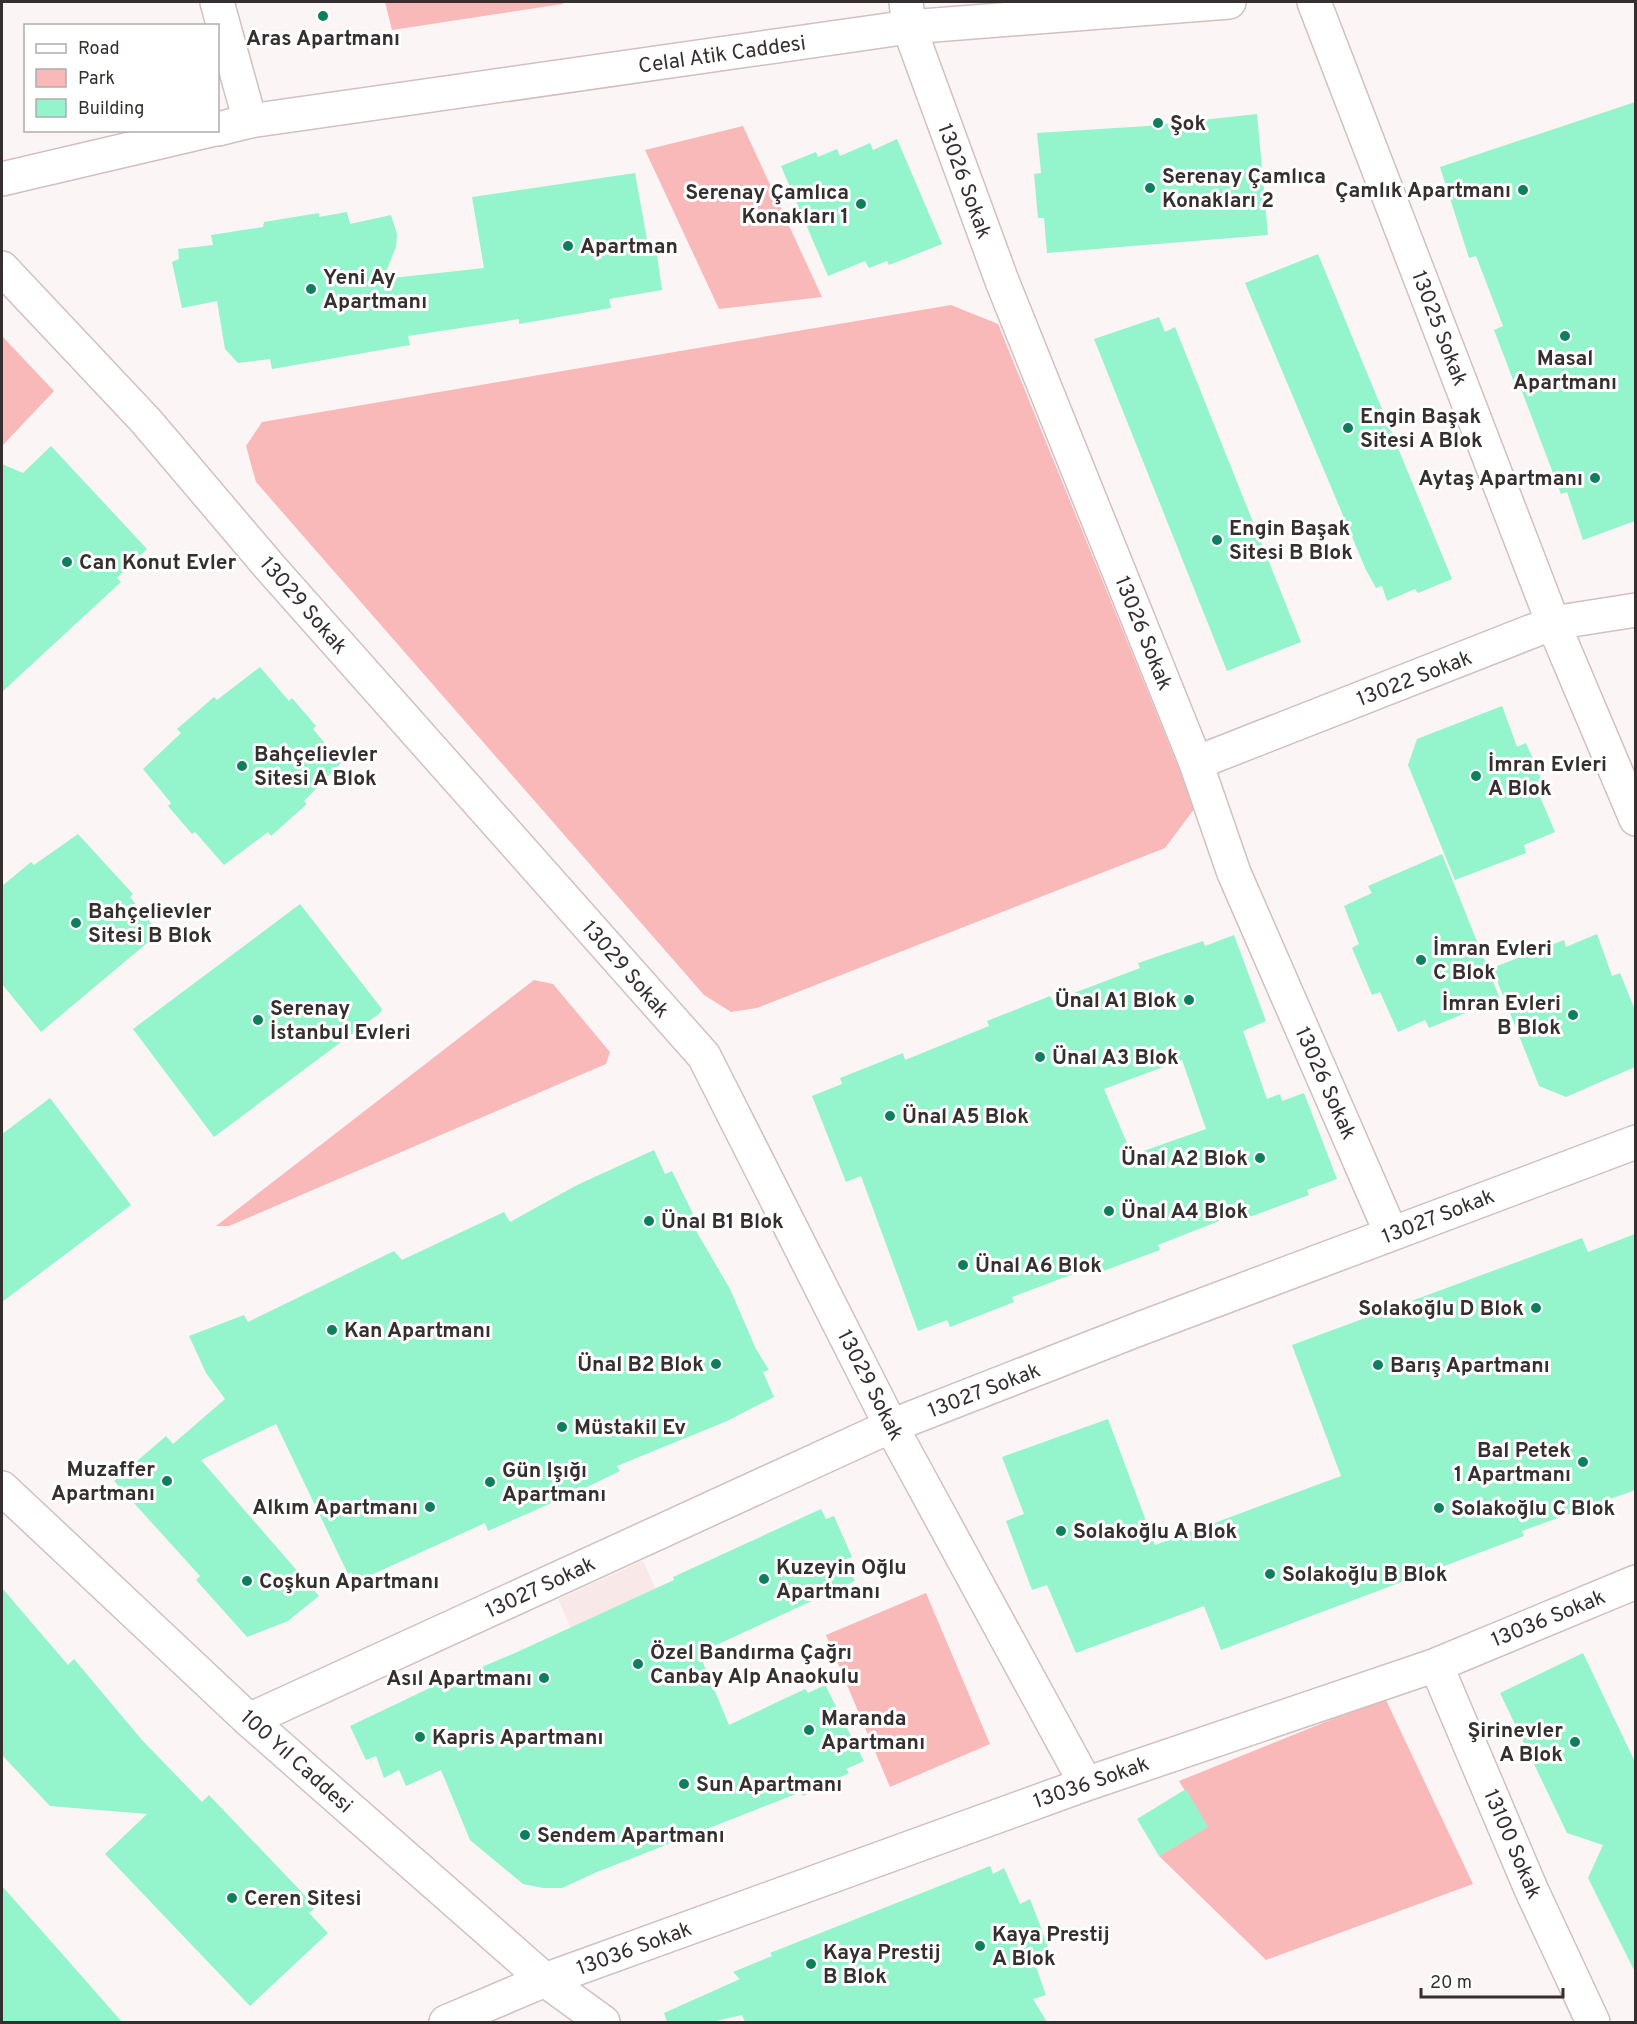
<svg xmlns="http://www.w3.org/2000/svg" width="1637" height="2024" viewBox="0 0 1637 2024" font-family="Overpass,sans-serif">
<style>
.built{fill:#f8e8e7}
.green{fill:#f9b9b9}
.building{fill:#94f4cb;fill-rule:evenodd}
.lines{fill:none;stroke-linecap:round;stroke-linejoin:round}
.minor-casing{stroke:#d2c0c0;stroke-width:36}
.tertiary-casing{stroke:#d2c0c0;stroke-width:36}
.minor{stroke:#fff;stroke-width:33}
.tertiary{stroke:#fff;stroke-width:33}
.poi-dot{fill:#0d7f5c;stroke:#fff;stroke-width:2}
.labels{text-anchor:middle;stroke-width:6;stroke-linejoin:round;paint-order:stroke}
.poi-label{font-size:21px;font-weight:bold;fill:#362f2f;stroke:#fff;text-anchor:start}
.street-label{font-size:21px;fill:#362f2f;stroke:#fff}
</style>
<rect width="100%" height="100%" fill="#fcf5f5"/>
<path class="built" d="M 643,1561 L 702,1692 L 574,1635 L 558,1599 Z"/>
<path class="green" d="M 385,2 L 563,2 L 563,4 L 392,30 Z
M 743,126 L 822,297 L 719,309 L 645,150 Z
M 951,305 L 998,324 L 1195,808 L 1165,848 L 757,1008 L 731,1012 L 704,995 L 256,482 L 246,446 L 262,422 Z
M 2,336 L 54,391 L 2,446 Z
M 534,980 L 553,984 L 610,1052 L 606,1064 L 229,1226 L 216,1226 Z
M 926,1593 L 990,1744 L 890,1787 L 826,1635 Z
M 1385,1698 L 1473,1884 L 1266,1960 L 1159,1856 L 1207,1827 L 1179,1781 Z"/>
<path class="building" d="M 1635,102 L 1635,521 L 1583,540 L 1567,492 L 1561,494 L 1521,389 L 1517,390 L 1494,330 L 1503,326 L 1476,256 L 1469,258 L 1440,167 Z
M 1257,114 L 1268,235 L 1047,253 L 1044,218 L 1038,218 L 1034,174 L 1041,173 L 1037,133 L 1147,126 Z
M 897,139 L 942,244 L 889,265 L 887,261 L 869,268 L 865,261 L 828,276 L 781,166 L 816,152 L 818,157 L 837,149 L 840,156 L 870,143 L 873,150 Z
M 635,173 L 650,256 L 657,255 L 662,290 L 609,299 L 611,308 L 519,324 L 519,319 L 408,336 L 410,345 L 272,369 L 270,359 L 238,363 L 225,349 L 217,301 L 182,308 L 172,262 L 179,259 L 178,249 L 213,245 L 211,235 L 263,227 L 264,222 L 319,213 L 319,217 L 347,212 L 350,224 L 391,215 L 397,234 L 396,247 L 383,279 L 484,268 L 472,197 Z
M 1318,254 L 1452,579 L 1418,593 L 1415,589 L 1387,601 L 1382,586 L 1376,588 L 1366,570 L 1245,283 Z
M 1159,317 L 1165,332 L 1175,327 L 1301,642 L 1227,671 L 1094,339 Z
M 51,446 L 147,549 L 117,578 L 121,582 L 2,692 L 2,464 L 23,473 Z
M 260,667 L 289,701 L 292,698 L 316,726 L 313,729 L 341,763 L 304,801 L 307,804 L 271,836 L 268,832 L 224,865 L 195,832 L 192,834 L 168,806 L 171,803 L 143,769 L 181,733 L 177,729 L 214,697 L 217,700 Z
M 1502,706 L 1517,747 L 1526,743 L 1545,788 L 1538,792 L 1555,832 L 1524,845 L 1526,853 L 1455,880 L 1408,765 L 1417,739 Z
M 78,834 L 133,894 L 130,897 L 159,933 L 41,1032 L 2,984 L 2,886 L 31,862 L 34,865 Z
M 1442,854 L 1500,999 L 1429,1028 L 1425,1020 L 1398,1032 L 1380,992 L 1372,995 L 1352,948 L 1359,944 L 1344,906 L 1372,893 L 1368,886 Z
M 300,904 L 382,1009 L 380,1013 L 214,1137 L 133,1029 Z
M 1597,934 L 1612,976 L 1620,973 L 1635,1010 L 1635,1067 L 1566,1097 L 1539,1086 L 1492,968 L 1564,940 L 1566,947 Z
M 1234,935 L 1266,1021 L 1243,1031 L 1267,1099 L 1280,1094 L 1282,1101 L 1304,1093 L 1337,1179 L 1307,1190 L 1309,1195 L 1244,1219 L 1242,1212 L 1158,1245 L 1160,1250 L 1095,1274 L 1092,1267 L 1012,1297 L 1014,1302 L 950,1327 L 947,1320 L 918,1331 L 861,1176 L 846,1182 L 812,1096 L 842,1084 L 840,1078 L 903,1053 L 905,1060 L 989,1026 L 987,1021 L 1050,996 L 1053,1001 L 1140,968 L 1138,963 L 1203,941 L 1205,946 ZM 1182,1060 L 1206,1129 L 1132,1155 L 1104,1089 Z
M 50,1098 L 131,1205 L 2,1302 L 2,1134 Z
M 654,1150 L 665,1174 L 672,1171 L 699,1226 L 695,1229 L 730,1289 L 756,1349 L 769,1370 L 763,1372 L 774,1397 L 727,1421 L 617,1466 L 620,1471 L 583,1489 L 488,1531 L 485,1523 L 356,1582 L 351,1572 L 348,1574 L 276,1424 L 201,1460 L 319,1596 L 288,1621 L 247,1637 L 196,1580 L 200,1576 L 114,1481 L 166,1436 L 173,1444 L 225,1399 L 206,1373 L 189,1336 L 244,1315 L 248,1322 L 394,1251 L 402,1260 L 504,1212 L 510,1222 L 577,1185 Z
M 1635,1234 L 1635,1490 L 1522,1531 L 1524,1536 L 1221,1650 L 1204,1606 L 1076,1653 L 1047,1585 L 1032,1590 L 1006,1521 L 1024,1514 L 1002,1457 L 1108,1419 L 1155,1545 L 1341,1476 L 1292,1345 L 1582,1238 L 1588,1252 Z
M 821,1509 L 826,1519 L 834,1516 L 852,1557 L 844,1560 L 855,1581 L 699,1653 L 729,1725 L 805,1689 L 808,1693 L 825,1685 L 864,1761 L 846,1769 L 849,1773 L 803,1796 L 801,1792 L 597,1872 L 562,1888 L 543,1888 L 523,1884 L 470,1840 L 441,1770 L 406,1786 L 399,1770 L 384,1778 L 376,1756 L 366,1760 L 350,1726 L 455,1676 L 456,1678 L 515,1653 L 674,1580 L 673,1577 Z
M 2,1588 L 68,1665 L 74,1659 L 142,1740 L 202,1802 L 209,1795 L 316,1907 L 309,1913 L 328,1933 L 250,2006 L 105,1854 L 147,1814 L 50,1806 L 2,1755 Z
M 1583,1653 L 1635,1762 L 1635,1972 L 1588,1878 L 1603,1845 L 1567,1833 L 1500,1693 Z
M 1186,1789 L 1208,1827 L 1159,1856 L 1137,1819 Z
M 990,1866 L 993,1874 L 1004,1868 L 1020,1904 L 1030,1899 L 1049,1949 L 1032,1955 L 1046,1995 L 1033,1999 L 1047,2022 L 745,2022 L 742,2015 L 711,2022 L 667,2022 L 664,2013 L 740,1979 L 733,1972 L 772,1956 L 770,1953 Z
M 2,1886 L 64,1956 L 122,2022 L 2,2022 Z"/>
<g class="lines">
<g class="minor-casing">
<path id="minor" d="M 217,2 L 250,121
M 906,2 L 909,27 L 1002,281 L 1196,763 L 1234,873 L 1391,1233
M 1314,2 L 1553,623 L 1636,819
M 2,268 L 146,421 L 269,566 L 704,1056 L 891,1426 L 1086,1784
M 1196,763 L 1553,623 L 1636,610
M 1436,1665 L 1531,1889 L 1593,2022
M 249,1720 L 891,1426 L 1139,1329 L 1636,1142
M 446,2022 L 545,1980 L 1086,1784 L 1436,1665 L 1636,1582"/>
</g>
<g class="tertiary-casing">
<path id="tertiary" d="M 218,129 L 250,121 L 909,27 L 1229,2
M 2,179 L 211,130
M 2,1488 L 249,1720 L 545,1980 L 603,2022"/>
</g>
<use href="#minor" class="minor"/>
<use href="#tertiary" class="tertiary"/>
</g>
<g class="poi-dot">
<circle cx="323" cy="16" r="6"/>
<circle cx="1158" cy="123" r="6"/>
<circle cx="1150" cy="188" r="6"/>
<circle cx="1523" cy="190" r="6"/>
<circle cx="861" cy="204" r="6"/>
<circle cx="568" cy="246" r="6"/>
<circle cx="311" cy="289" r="6"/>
<circle cx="1565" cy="336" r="6"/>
<circle cx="1348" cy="428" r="6"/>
<circle cx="1595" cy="478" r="6"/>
<circle cx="1217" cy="540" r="6"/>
<circle cx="67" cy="562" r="6"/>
<circle cx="242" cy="766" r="6"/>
<circle cx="1476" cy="776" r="6"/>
<circle cx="76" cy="923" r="6"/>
<circle cx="1421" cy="960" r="6"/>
<circle cx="1189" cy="1000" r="6"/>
<circle cx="1573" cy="1015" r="6"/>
<circle cx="258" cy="1020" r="6"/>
<circle cx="1040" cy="1057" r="6"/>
<circle cx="890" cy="1116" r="6"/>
<circle cx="1260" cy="1158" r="6"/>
<circle cx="1109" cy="1211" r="6"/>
<circle cx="649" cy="1221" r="6"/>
<circle cx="963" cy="1265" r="6"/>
<circle cx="1536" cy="1308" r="6"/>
<circle cx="332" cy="1330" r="6"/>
<circle cx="716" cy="1364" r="6"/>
<circle cx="1378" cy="1365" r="6"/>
<circle cx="562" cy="1427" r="6"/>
<circle cx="1583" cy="1462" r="6"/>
<circle cx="167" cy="1481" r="6"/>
<circle cx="490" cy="1482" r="6"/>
<circle cx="430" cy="1507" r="6"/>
<circle cx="1439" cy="1508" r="6"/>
<circle cx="1061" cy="1531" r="6"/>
<circle cx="1270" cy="1574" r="6"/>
<circle cx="764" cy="1579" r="6"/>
<circle cx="247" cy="1581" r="6"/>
<circle cx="638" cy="1664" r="6"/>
<circle cx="544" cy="1678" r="6"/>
<circle cx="809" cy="1730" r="6"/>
<circle cx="420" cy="1737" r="6"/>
<circle cx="1575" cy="1742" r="6"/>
<circle cx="684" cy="1784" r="6"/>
<circle cx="525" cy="1835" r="6"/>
<circle cx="232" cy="1898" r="6"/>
<circle cx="980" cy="1946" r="6"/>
<circle cx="811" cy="1964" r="6"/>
</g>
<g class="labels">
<g class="poi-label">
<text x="323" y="45" text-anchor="middle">Aras Apartmanı</text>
<text x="1170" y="130">Şok</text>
<text x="1162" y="183">Serenay Çamlıca<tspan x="1162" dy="24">Konakları 2</tspan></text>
<text x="1511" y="197" text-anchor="end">Çamlık Apartmanı</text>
<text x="849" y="199" text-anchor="end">Serenay Çamlıca<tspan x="849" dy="24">Konakları 1</tspan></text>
<text x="580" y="253">Apartman</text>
<text x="323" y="284">Yeni Ay<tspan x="323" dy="24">Apartmanı</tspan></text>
<text x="1565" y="365" text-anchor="middle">Masal<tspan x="1565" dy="24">Apartmanı</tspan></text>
<text x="1360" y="423">Engin Başak<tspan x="1360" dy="24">Sitesi A Blok</tspan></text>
<text x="1583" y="485" text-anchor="end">Aytaş Apartmanı</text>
<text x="1229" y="535">Engin Başak<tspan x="1229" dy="24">Sitesi B Blok</tspan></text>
<text x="79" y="569">Can Konut Evler</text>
<text x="254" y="761">Bahçelievler<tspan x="254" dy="24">Sitesi A Blok</tspan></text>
<text x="1488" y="771">İmran Evleri<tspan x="1488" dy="24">A Blok</tspan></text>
<text x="88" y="918">Bahçelievler<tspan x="88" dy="24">Sitesi B Blok</tspan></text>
<text x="1433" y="955">İmran Evleri<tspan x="1433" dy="24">C Blok</tspan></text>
<text x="1177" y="1007" text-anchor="end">Ünal A1 Blok</text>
<text x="1561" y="1010" text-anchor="end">İmran Evleri<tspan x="1561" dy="24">B Blok</tspan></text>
<text x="270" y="1015">Serenay<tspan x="270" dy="24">İstanbul Evleri</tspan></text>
<text x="1052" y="1064">Ünal A3 Blok</text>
<text x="902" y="1123">Ünal A5 Blok</text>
<text x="1248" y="1165" text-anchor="end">Ünal A2 Blok</text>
<text x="1121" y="1218">Ünal A4 Blok</text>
<text x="661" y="1228">Ünal B1 Blok</text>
<text x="975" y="1272">Ünal A6 Blok</text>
<text x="1524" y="1315" text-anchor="end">Solakoğlu D Blok</text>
<text x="344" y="1337">Kan Apartmanı</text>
<text x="704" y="1371" text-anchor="end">Ünal B2 Blok</text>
<text x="1390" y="1372">Barış Apartmanı</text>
<text x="574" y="1434">Müstakil Ev</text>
<text x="1571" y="1457" text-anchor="end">Bal Petek<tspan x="1571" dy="24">1 Apartmanı</tspan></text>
<text x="155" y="1476" text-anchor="end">Muzaffer<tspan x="155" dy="24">Apartmanı</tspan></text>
<text x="502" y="1477">Gün Işığı<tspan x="502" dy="24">Apartmanı</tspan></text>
<text x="418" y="1514" text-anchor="end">Alkım Apartmanı</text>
<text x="1451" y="1515">Solakoğlu C Blok</text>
<text x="1073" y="1538">Solakoğlu A Blok</text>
<text x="776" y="1574">Kuzeyin Oğlu<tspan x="776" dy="24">Apartmanı</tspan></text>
<text x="1282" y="1581">Solakoğlu B Blok</text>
<text x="259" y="1588">Coşkun Apartmanı</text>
<text x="650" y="1659">Özel Bandırma Çağrı<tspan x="650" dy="24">Canbay Alp Anaokulu</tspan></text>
<text x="532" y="1685" text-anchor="end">Asıl Apartmanı</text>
<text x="821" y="1725">Maranda<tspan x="821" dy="24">Apartmanı</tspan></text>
<text x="1563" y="1737" text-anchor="end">Şirinevler<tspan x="1563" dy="24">A Blok</tspan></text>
<text x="432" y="1744">Kapris Apartmanı</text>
<text x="696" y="1791">Sun Apartmanı</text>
<text x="537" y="1842">Sendem Apartmanı</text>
<text x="244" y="1905">Ceren Sitesi</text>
<text x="992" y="1941">Kaya Prestij<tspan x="992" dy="24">A Blok</tspan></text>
<text x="823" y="1959">Kaya Prestij<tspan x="823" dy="24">B Blok</tspan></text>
</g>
<g class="street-label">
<text transform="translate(722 54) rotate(-8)" y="7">Celal Atik Caddesi</text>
<text transform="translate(965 181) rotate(70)" y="7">13026 Sokak</text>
<text transform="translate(1440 328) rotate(69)" y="7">13025 Sokak</text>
<text transform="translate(304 605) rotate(49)" y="7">13029 Sokak</text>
<text transform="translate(1144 633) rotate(68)" y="7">13026 Sokak</text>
<text transform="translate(1414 678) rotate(-21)" y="7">13022 Sokak</text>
<text transform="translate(626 969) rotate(49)" y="7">13029 Sokak</text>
<text transform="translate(1326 1083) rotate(66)" y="7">13026 Sokak</text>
<text transform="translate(1438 1216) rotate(-21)" y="7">13027 Sokak</text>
<text transform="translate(871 1385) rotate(63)" y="7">13029 Sokak</text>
<text transform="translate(984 1390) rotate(-21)" y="7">13027 Sokak</text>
<text transform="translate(540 1587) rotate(-25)" y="7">13027 Sokak</text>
<text transform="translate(1548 1618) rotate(-22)" y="7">13036 Sokak</text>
<text transform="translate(297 1761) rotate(42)" y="7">100 Yıl Caddesi</text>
<text transform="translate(1091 1782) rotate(-19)" y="7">13036 Sokak</text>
<text transform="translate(1513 1844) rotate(67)" y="7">13100 Sokak</text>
<text transform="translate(634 1948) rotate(-20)" y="7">13036 Sokak</text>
</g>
</g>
<rect width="1637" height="2024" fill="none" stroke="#362f2f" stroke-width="6"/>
<rect x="24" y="24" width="195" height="108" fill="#ffffff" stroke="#afacac" stroke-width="1.5"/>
<rect x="36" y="44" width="30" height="9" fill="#ffffff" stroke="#afacac" stroke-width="1.5"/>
<text x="78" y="54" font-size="18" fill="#362f2f">Road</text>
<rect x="36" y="69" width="30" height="18" fill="#f9b9b9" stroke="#afacac" stroke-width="1.5"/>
<text x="78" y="84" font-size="18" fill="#362f2f">Park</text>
<rect x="36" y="99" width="30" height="18" fill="#94f4cb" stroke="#afacac" stroke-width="1.5"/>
<text x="78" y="114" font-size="18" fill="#362f2f">Building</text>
<path d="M1421 1988v9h142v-9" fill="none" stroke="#362f2f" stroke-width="3"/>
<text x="1430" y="1988" font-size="18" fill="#362f2f" stroke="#ffffff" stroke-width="4.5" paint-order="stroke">20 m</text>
</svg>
